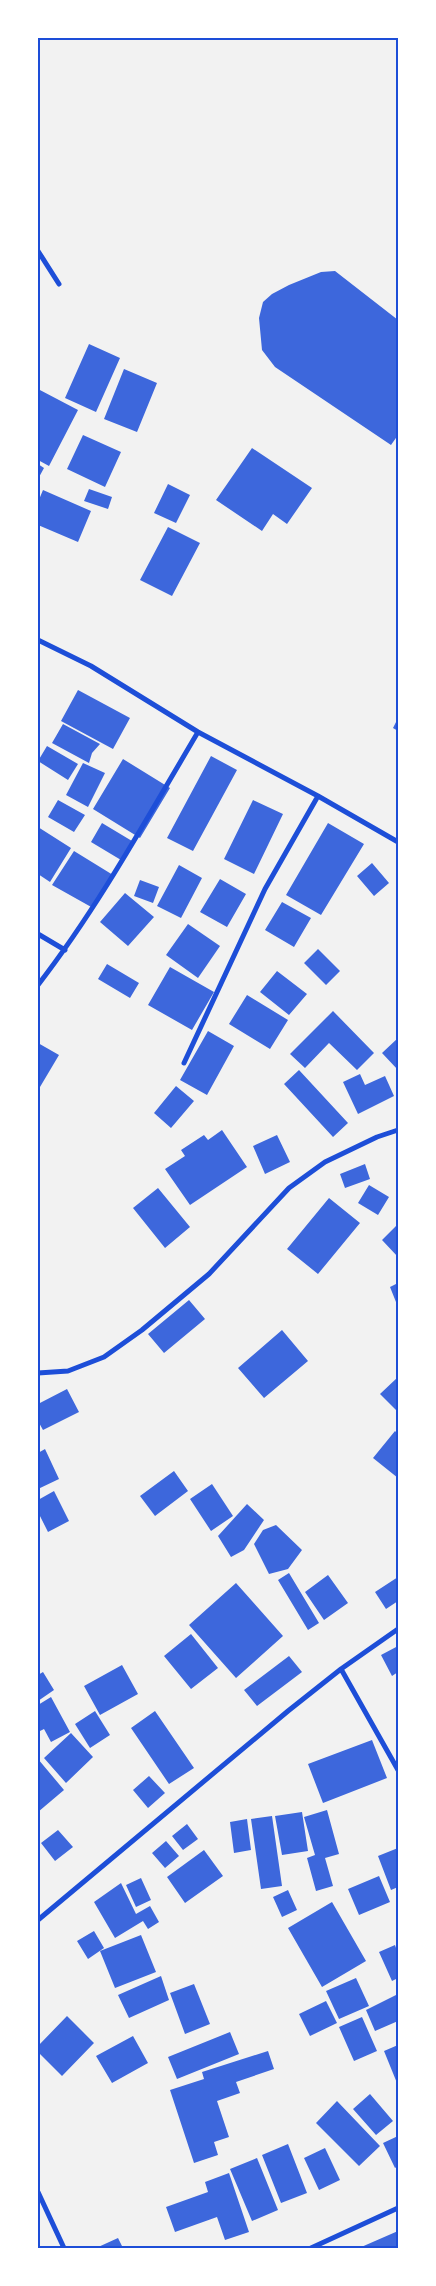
<svg xmlns="http://www.w3.org/2000/svg" width="436" height="2286" viewBox="0 0 436 2286" font-family="'Playfair Display',serif">
<style>
.building{fill:#3d67dc}
.lines{fill:none;stroke-linecap:round;stroke-linejoin:round}
.minor{stroke:#1d4ed8;stroke-width:5}
.neatline{fill:none;stroke:#1d4ed8;stroke-width:2}
</style>
<rect width="100%" height="100%" fill="#f2f2f2"/>
<path class="building" d="M 335,271 L 398,320 L 398,435 L 391,445 L 275,367 L 262,350 L 259,318 L 263,302 L 272,294 L 289,285 L 321,272 Z
M 89,344 L 120,358 L 96,412 L 65,398 Z
M 124,369 L 157,383 L 137,432 L 104,419 Z
M 38,389 L 78,410 L 49,466 L 38,460 Z
M 83,435 L 121,452 L 105,487 L 67,469 Z
M 252,448 L 312,488 L 287,524 L 273,514 L 262,531 L 216,500 Z
M 38,464 L 44,468 L 38,479 Z
M 168,484 L 190,495 L 176,523 L 154,513 Z
M 89,489 L 112,497 L 108,509 L 84,501 Z
M 43,490 L 91,511 L 78,542 L 38,525 L 38,502 Z
M 168,527 L 200,543 L 172,596 L 140,580 Z
M 78,690 L 130,718 L 113,749 L 61,721 Z
M 398,718 L 398,731 L 393,728 Z
M 63,724 L 100,744 L 92,753 L 89,763 L 52,743 Z
M 47,746 L 78,764 L 68,780 L 38,761 Z
M 211,756 L 237,770 L 193,851 L 167,838 Z
M 123,759 L 170,788 L 140,838 L 93,809 Z
M 83,763 L 105,773 L 88,807 L 66,795 Z
M 58,800 L 85,815 L 74,832 L 48,817 Z
M 253,800 L 283,814 L 254,874 L 224,859 Z
M 102,823 L 132,841 L 121,860 L 91,842 Z
M 328,823 L 364,844 L 321,915 L 286,895 Z
M 38,827 L 71,848 L 50,882 L 38,874 Z
M 74,851 L 113,875 L 93,908 L 52,885 Z
M 372,863 L 389,883 L 374,896 L 357,876 Z
M 179,865 L 202,878 L 181,918 L 157,906 Z
M 220,879 L 246,894 L 227,927 L 200,912 Z
M 140,880 L 159,887 L 153,903 L 134,896 Z
M 125,893 L 154,917 L 128,946 L 100,922 Z
M 282,902 L 311,918 L 294,947 L 265,930 Z
M 188,924 L 220,946 L 198,978 L 166,955 Z
M 318,949 L 340,971 L 326,985 L 304,963 Z
M 107,964 L 139,983 L 130,998 L 98,979 Z
M 170,967 L 214,992 L 192,1030 L 148,1005 Z
M 277,971 L 307,994 L 289,1015 L 260,992 Z
M 247,995 L 288,1020 L 270,1049 L 229,1024 Z
M 333,1011 L 374,1053 L 357,1070 L 329,1043 L 305,1068 L 290,1054 Z
M 208,1031 L 234,1046 L 207,1095 L 180,1080 Z
M 398,1038 L 398,1070 L 382,1053 Z
M 38,1043 L 59,1055 L 40,1087 L 38,1086 Z
M 299,1070 L 348,1123 L 333,1137 L 284,1084 Z
M 360,1074 L 365,1085 L 385,1076 L 394,1096 L 358,1114 L 343,1082 Z
M 176,1086 L 194,1101 L 171,1128 L 154,1113 Z
M 222,1130 L 247,1167 L 190,1205 L 165,1169 L 185,1156 L 181,1150 L 204,1135 L 208,1140 Z
M 277,1135 L 290,1162 L 265,1174 L 253,1146 Z
M 365,1164 L 370,1179 L 345,1188 L 340,1174 Z
M 369,1185 L 389,1197 L 378,1215 L 358,1203 Z
M 158,1188 L 190,1227 L 165,1248 L 133,1208 Z
M 329,1198 L 360,1223 L 318,1274 L 287,1249 Z
M 396,1226 L 398,1228 L 398,1257 L 382,1240 Z
M 398,1283 L 398,1307 L 390,1287 Z
M 189,1300 L 205,1319 L 164,1353 L 148,1334 Z
M 282,1330 L 308,1361 L 264,1398 L 238,1368 Z
M 398,1377 L 398,1407 L 396,1410 L 380,1394 Z
M 67,1389 L 79,1412 L 43,1430 L 38,1421 L 38,1404 Z
M 395,1431 L 398,1434 L 398,1478 L 373,1458 Z
M 45,1449 L 59,1479 L 38,1489 L 38,1453 Z
M 174,1471 L 188,1491 L 155,1516 L 140,1496 Z
M 212,1484 L 233,1516 L 211,1531 L 190,1499 Z
M 54,1491 L 69,1521 L 48,1532 L 38,1512 L 38,1500 Z
M 247,1504 L 264,1520 L 244,1550 L 231,1557 L 218,1536 Z
M 276,1525 L 302,1550 L 288,1569 L 269,1574 L 254,1544 L 263,1530 Z
M 289,1573 L 319,1623 L 308,1630 L 278,1580 Z
M 328,1575 L 348,1603 L 324,1620 L 305,1592 Z
M 398,1577 L 398,1601 L 386,1609 L 375,1592 Z
M 236,1583 L 283,1636 L 236,1678 L 189,1625 Z
M 191,1634 L 218,1668 L 191,1689 L 164,1656 Z
M 398,1646 L 398,1672 L 392,1676 L 381,1655 Z
M 289,1656 L 302,1672 L 257,1706 L 244,1690 Z
M 122,1665 L 138,1694 L 100,1715 L 84,1686 Z
M 43,1672 L 54,1690 L 38,1701 L 38,1675 Z
M 51,1697 L 70,1732 L 51,1742 L 44,1729 L 38,1732 L 38,1705 Z
M 95,1711 L 110,1735 L 90,1748 L 75,1724 Z
M 155,1711 L 194,1768 L 169,1784 L 131,1728 Z
M 71,1733 L 93,1757 L 66,1783 L 44,1758 Z
M 372,1740 L 387,1778 L 323,1803 L 308,1764 Z
M 38,1759 L 64,1790 L 38,1812 Z
M 149,1776 L 165,1793 L 148,1808 L 133,1790 Z
M 327,1810 L 339,1854 L 325,1858 L 333,1886 L 316,1891 L 307,1858 L 315,1855 L 304,1817 Z
M 302,1812 L 308,1851 L 282,1855 L 275,1816 Z
M 272,1816 L 282,1886 L 261,1889 L 251,1819 Z
M 247,1819 L 251,1850 L 234,1853 L 230,1822 Z
M 187,1824 L 198,1839 L 183,1850 L 172,1836 Z
M 58,1830 L 73,1847 L 55,1861 L 41,1843 Z
M 166,1841 L 179,1856 L 165,1868 L 152,1853 Z
M 398,1848 L 398,1887 L 391,1890 L 378,1856 Z
M 204,1850 L 223,1876 L 185,1903 L 167,1877 Z
M 379,1876 L 390,1902 L 359,1915 L 348,1889 Z
M 141,1878 L 151,1900 L 136,1907 L 126,1885 Z
M 121,1883 L 136,1914 L 150,1906 L 159,1922 L 148,1929 L 143,1921 L 115,1938 L 94,1902 Z
M 288,1890 L 297,1910 L 282,1917 L 273,1897 Z
M 332,1902 L 366,1961 L 322,1987 L 288,1928 Z
M 94,1931 L 104,1948 L 88,1959 L 77,1941 Z
M 141,1935 L 156,1972 L 115,1988 L 100,1951 Z
M 395,1945 L 398,1954 L 398,1978 L 392,1981 L 379,1952 Z
M 161,1976 L 169,2000 L 129,2018 L 118,1995 Z
M 356,1978 L 369,2006 L 339,2019 L 326,1991 Z
M 194,1984 L 210,2024 L 185,2034 L 170,1993 Z
M 398,1994 L 398,2021 L 375,2031 L 366,2010 Z
M 326,2001 L 337,2023 L 310,2036 L 299,2014 Z
M 67,2016 L 94,2043 L 62,2076 L 38,2052 L 38,2046 Z
M 362,2017 L 377,2051 L 354,2061 L 339,2027 Z
M 230,2032 L 239,2054 L 177,2079 L 168,2057 Z
M 133,2036 L 148,2063 L 112,2083 L 96,2056 Z
M 398,2045 L 398,2083 L 397,2083 L 384,2051 Z
M 268,2051 L 274,2069 L 236,2082 L 240,2093 L 217,2101 L 229,2137 L 214,2142 L 218,2155 L 194,2163 L 170,2090 L 204,2079 L 202,2072 Z
M 370,2094 L 393,2121 L 376,2135 L 353,2109 Z
M 337,2101 L 380,2146 L 359,2166 L 316,2123 Z
M 398,2136 L 398,2166 L 395,2168 L 383,2143 Z
M 288,2144 L 307,2193 L 281,2203 L 262,2155 Z
M 325,2148 L 340,2180 L 319,2190 L 304,2158 Z
M 257,2158 L 278,2210 L 252,2221 L 230,2169 Z
M 229,2173 L 249,2232 L 225,2240 L 217,2217 L 175,2232 L 166,2207 L 208,2192 L 205,2182 Z
M 398,2231 L 398,2248 L 359,2248 Z
M 118,2238 L 123,2248 L 96,2248 Z"/>
<g class="lines">
<path class="minor" d="M 38,251 L 59,284
M 38,640 L 91,666 L 198,732 L 318,796 L 398,842
M 38,934 L 65,950
M 38,985 C 99,906 147,818 198,732
M 184,1063 L 265,889 L 318,796
M 38,1373 L 68,1371 L 104,1357 L 142,1330 L 209,1274 L 289,1188 L 325,1162 L 377,1137 L 398,1130
M 341,1669 L 398,1770
M 38,1920 L 288,1711 L 341,1669 L 398,1629
M 38,2192 L 64,2248
M 311,2248 L 398,2208"/>
</g>
<rect width="436" height="2286" fill="none" stroke="#ffffff" stroke-width="78"/>
<rect x="39" y="39" width="358" height="2208" class="neatline"/>
</svg>
